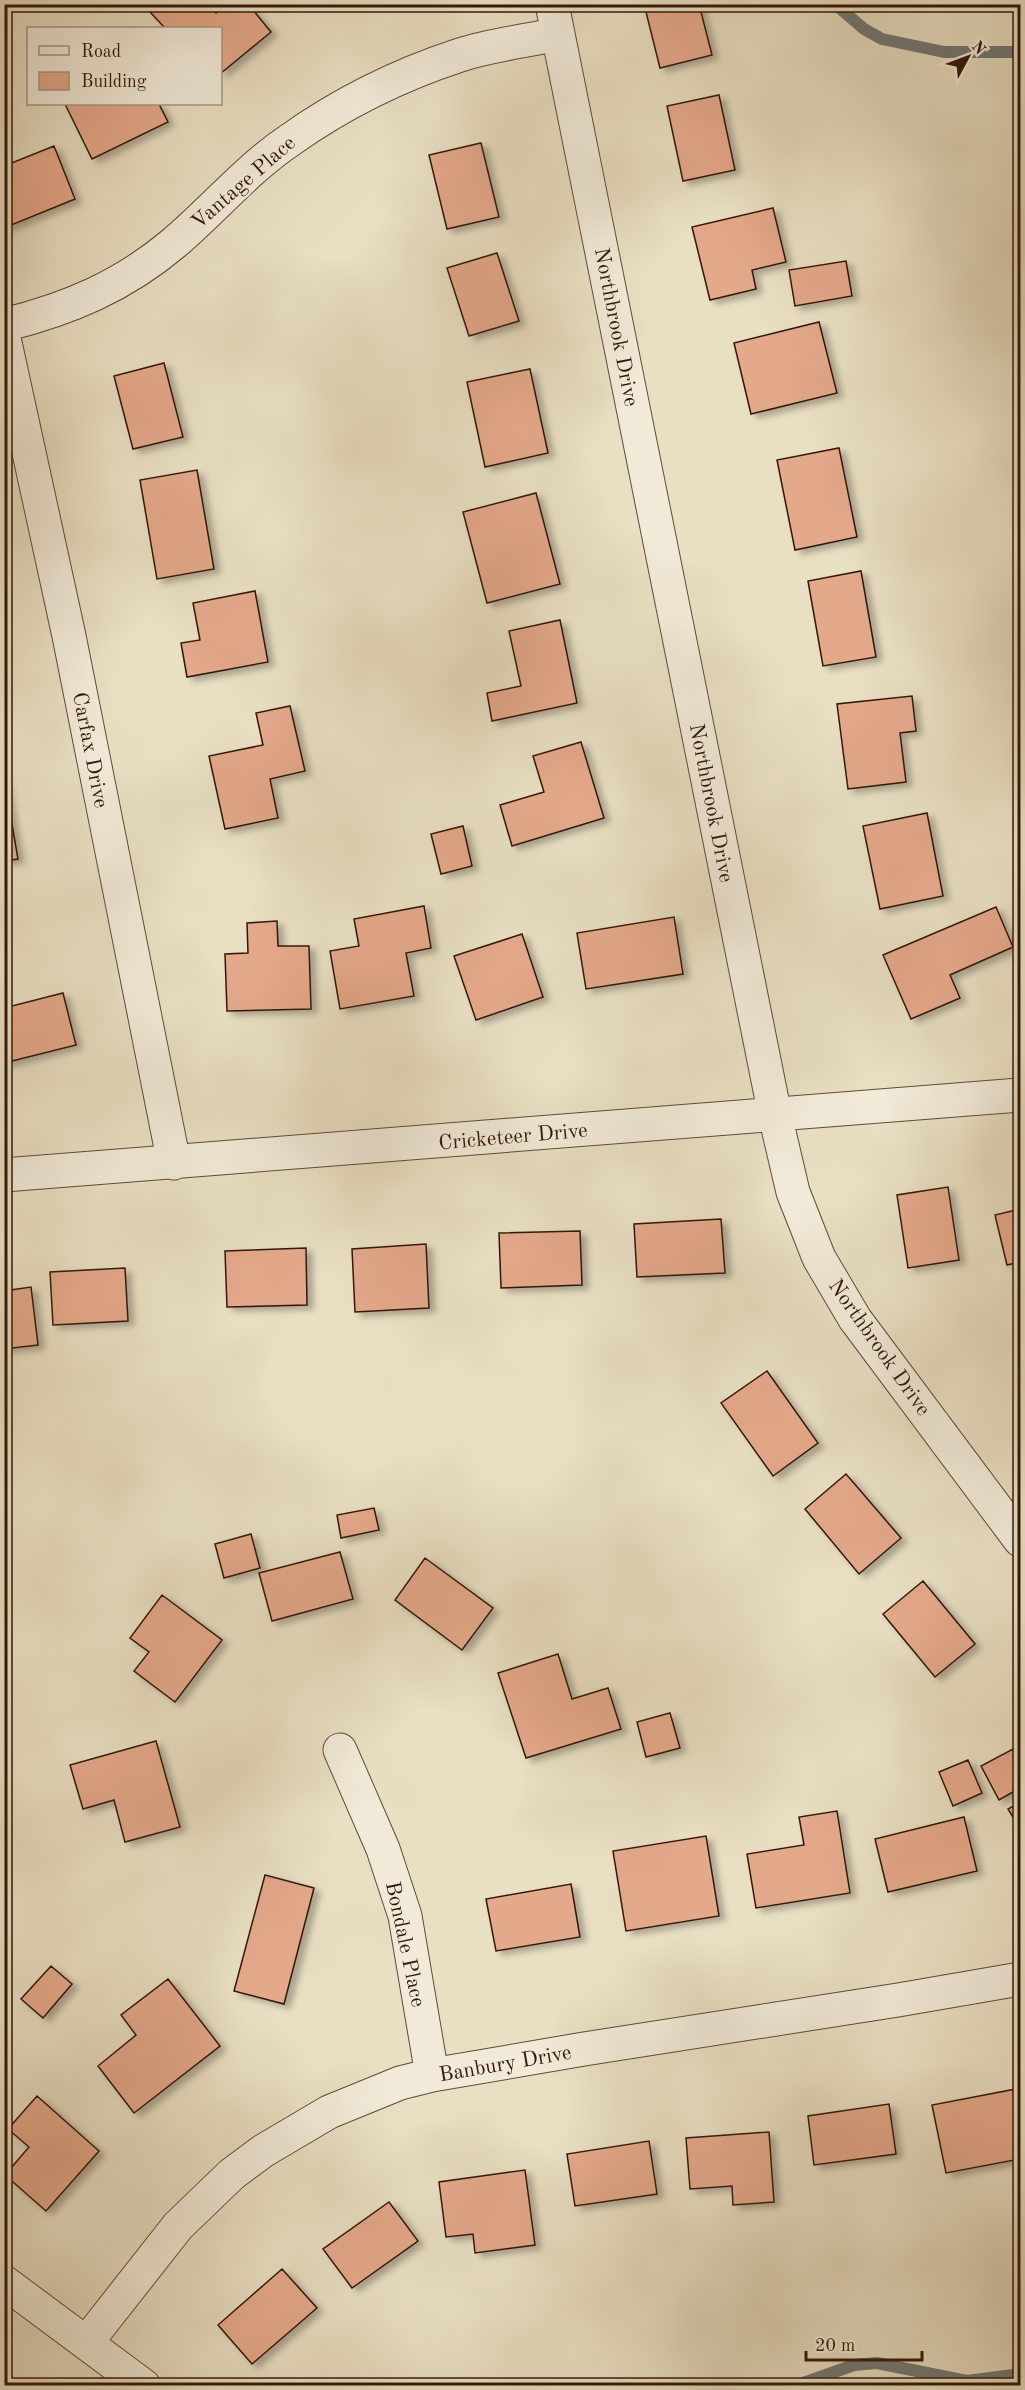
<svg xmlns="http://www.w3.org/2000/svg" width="1025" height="2390" viewBox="0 0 1025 2390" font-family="'Old Standard TT',serif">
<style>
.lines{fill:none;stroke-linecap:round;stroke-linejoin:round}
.stream{stroke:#727976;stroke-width:12}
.building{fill:#e4a88a;stroke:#321809;stroke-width:1.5;filter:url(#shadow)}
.street-casing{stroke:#604a38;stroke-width:35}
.street{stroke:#f1ead8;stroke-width:33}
.labels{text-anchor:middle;stroke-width:4.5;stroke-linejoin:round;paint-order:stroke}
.street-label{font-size:21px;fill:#321809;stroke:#f1ead8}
</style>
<defs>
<filter id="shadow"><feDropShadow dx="6" dy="4" stdDeviation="3" flood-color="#0004"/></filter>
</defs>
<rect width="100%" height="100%" fill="#e9dfc3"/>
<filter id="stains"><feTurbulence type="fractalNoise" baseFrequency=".00333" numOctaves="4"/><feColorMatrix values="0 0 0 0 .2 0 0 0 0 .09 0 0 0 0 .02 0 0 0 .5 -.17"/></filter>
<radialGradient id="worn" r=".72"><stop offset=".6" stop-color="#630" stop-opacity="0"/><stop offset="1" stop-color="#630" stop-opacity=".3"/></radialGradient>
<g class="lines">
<path class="stream" d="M 835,4 L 864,29 L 882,39 L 944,52 L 1020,52
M 795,2386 L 854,2365 L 877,2363 L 967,2381 L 1020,2374"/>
</g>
<path class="building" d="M 159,4 L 208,4 L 216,13 L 226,4 L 248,4 L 271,32 L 220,74 L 220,28 L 165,28 L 150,12 Z
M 644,4 L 699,4 L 712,55 L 660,68 Z
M 719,95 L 735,170 L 683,181 L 667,106 Z
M 65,104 L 159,104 L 168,122 L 92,159 Z
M 481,143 L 499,217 L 447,229 L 429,155 Z
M 54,146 L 75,199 L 4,228 L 4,166 Z
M 773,208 L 786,262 L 752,270 L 756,289 L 710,300 L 692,227 Z
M 497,253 L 519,321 L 469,336 L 447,268 Z
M 846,261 L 852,296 L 795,306 L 789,270 Z
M 819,322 L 837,393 L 751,414 L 734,343 Z
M 164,363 L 183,437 L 133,449 L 114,376 Z
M 530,369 L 548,453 L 485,467 L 467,382 Z
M 839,448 L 857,537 L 795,550 L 777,460 Z
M 197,470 L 214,569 L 157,579 L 140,480 Z
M 536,493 L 560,584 L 487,603 L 463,512 Z
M 861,571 L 876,657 L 823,666 L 808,581 Z
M 255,591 L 268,662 L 187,677 L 181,643 L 200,640 L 193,603 Z
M 560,620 L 577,703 L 492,721 L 487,693 L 521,686 L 509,631 Z
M 912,696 L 916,731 L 900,733 L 906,782 L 848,789 L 837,704 Z
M 290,706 L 305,771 L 270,779 L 278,818 L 225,829 L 209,756 L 263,745 L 256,713 Z
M 581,742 L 604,818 L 512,846 L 500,805 L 544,792 L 533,756 Z
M 4,778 L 18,859 L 4,861 Z
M 927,813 L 943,896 L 880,909 L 863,826 Z
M 463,826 L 472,866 L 441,874 L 431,834 Z
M 424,906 L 431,948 L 406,953 L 414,996 L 340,1009 L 330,951 L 359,946 L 354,919 Z
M 996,907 L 1013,947 L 950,975 L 960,998 L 911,1019 L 883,955 Z
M 674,917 L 683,974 L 586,989 L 577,933 Z
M 277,921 L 278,946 L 309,946 L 311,1009 L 227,1011 L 225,954 L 248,953 L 247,923 Z
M 522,934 L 543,997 L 476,1020 L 454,956 Z
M 63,993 L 76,1045 L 4,1063 L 4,1008 Z
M 948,1187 L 959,1260 L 908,1268 L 897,1195 Z
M 1020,1209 L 1020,1262 L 1007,1265 L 995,1215 Z
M 721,1219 L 725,1273 L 637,1277 L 634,1224 Z
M 580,1231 L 582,1285 L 501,1288 L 499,1233 Z
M 426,1244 L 429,1308 L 355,1312 L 352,1249 Z
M 306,1248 L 307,1305 L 227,1307 L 225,1251 Z
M 125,1268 L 128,1321 L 53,1325 L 50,1272 Z
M 31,1287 L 38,1345 L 4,1349 L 4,1291 Z
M 767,1371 L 818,1443 L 773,1476 L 721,1403 Z
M 846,1474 L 901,1538 L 859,1574 L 805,1509 Z
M 374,1508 L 379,1530 L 341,1538 L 337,1515 Z
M 251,1534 L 260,1568 L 224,1578 L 215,1544 Z
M 340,1552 L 353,1599 L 272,1621 L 259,1573 Z
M 425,1558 L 493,1608 L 462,1650 L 395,1600 Z
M 923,1581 L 975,1644 L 935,1677 L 883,1614 Z
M 162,1595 L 222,1640 L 175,1702 L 134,1671 L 149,1652 L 130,1638 Z
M 558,1654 L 572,1699 L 608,1688 L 621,1729 L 526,1758 L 498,1673 Z
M 670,1713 L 680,1748 L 646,1757 L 637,1722 Z
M 156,1741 L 180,1827 L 125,1842 L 114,1800 L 83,1809 L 70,1765 Z
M 1013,1749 L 1020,1763 L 1020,1788 L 999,1800 L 981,1766 Z
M 968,1760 L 982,1793 L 953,1806 L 939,1772 Z
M 1020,1802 L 1020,1829 L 1008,1809 Z
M 837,1811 L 850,1893 L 756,1908 L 747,1854 L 804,1845 L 799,1817 Z
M 964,1817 L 977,1871 L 888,1892 L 875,1839 Z
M 706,1836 L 719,1916 L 626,1931 L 613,1851 Z
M 265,1875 L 314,1888 L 284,2004 L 234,1991 Z
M 571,1884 L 580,1937 L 496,1951 L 486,1899 Z
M 51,1966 L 72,1984 L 43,2018 L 21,1999 Z
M 168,1979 L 220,2046 L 134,2113 L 98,2066 L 136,2035 L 121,2015 Z
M 1016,2089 L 1020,2114 L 1020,2159 L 946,2173 L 932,2105 Z
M 37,2096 L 99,2151 L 46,2211 L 5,2175 L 29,2147 L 8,2129 Z
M 889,2104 L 896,2154 L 814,2165 L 808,2116 Z
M 769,2132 L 774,2202 L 733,2205 L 732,2186 L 690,2189 L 686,2138 Z
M 649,2141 L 657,2194 L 575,2206 L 567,2154 Z
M 525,2170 L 535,2245 L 475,2253 L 473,2234 L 446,2237 L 439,2182 Z
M 389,2202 L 418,2241 L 352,2288 L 323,2249 Z
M 282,2269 L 317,2308 L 252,2364 L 218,2325 Z"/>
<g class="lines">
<g class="street-casing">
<path id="street" d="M 552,4 L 775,1115 L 793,1192 L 819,1258 L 855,1319 L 1020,1540
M 4,325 C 69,309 123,286 174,243 C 214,209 247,169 290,140 C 342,103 399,75 460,55 C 491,45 526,41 558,34
M 4,338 L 69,636 L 174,1163
M 4,1175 L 1020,1095
M 340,1750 L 383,1849 L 405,1916 L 432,2075
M 4,2282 L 144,2386
M 86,2343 L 178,2226 L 232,2174 L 263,2151 L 329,2112 L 400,2083 L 432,2075 L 584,2049 L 898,2000 L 1020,1979"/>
</g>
<use href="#street" class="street"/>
</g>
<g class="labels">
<g class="street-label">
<text transform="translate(243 182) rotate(-41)" y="7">Vantage Place</text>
<text transform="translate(617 327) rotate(79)" y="7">Northbrook Drive</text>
<text transform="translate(91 750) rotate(79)" y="7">Carfax Drive</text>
<text transform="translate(712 803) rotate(79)" y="7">Northbrook Drive</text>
<text transform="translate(513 1136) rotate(-5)" y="7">Cricketeer Drive</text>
<text transform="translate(880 1347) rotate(55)" y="7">Northbrook Drive</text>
<text transform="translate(406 1944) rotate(78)" y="7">Bondale Place</text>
<text transform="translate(505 2063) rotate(-10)" y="7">Banbury Drive</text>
</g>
</g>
<rect width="1025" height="2390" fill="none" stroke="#e9dfc3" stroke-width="24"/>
<rect x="6" y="6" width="1013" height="2378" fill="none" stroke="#321809" stroke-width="3"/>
<rect x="12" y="12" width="1001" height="2366" fill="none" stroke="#321809" stroke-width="1.5"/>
<rect x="27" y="27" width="195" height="78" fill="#f1ead8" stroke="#a59685" stroke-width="1.5"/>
<rect x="39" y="46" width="30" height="9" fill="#f1ead8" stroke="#a59685" stroke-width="1.5"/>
<text x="81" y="57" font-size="18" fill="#321809">Road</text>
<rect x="39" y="72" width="30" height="18" fill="#e4a88a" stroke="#a59685" stroke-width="1.5"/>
<text x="81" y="87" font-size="18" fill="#321809">Building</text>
<g transform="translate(968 57) rotate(49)" stroke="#f1ead8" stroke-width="4.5" paint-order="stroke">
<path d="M0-4.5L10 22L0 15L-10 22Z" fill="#321809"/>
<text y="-9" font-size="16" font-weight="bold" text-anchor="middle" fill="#321809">N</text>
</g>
<path d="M806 2351v9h116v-9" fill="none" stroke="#321809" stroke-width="3"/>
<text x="815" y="2351" font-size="18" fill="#321809" stroke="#f1ead8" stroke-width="4.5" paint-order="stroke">20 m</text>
<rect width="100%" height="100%" filter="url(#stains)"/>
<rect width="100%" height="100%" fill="url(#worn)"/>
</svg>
